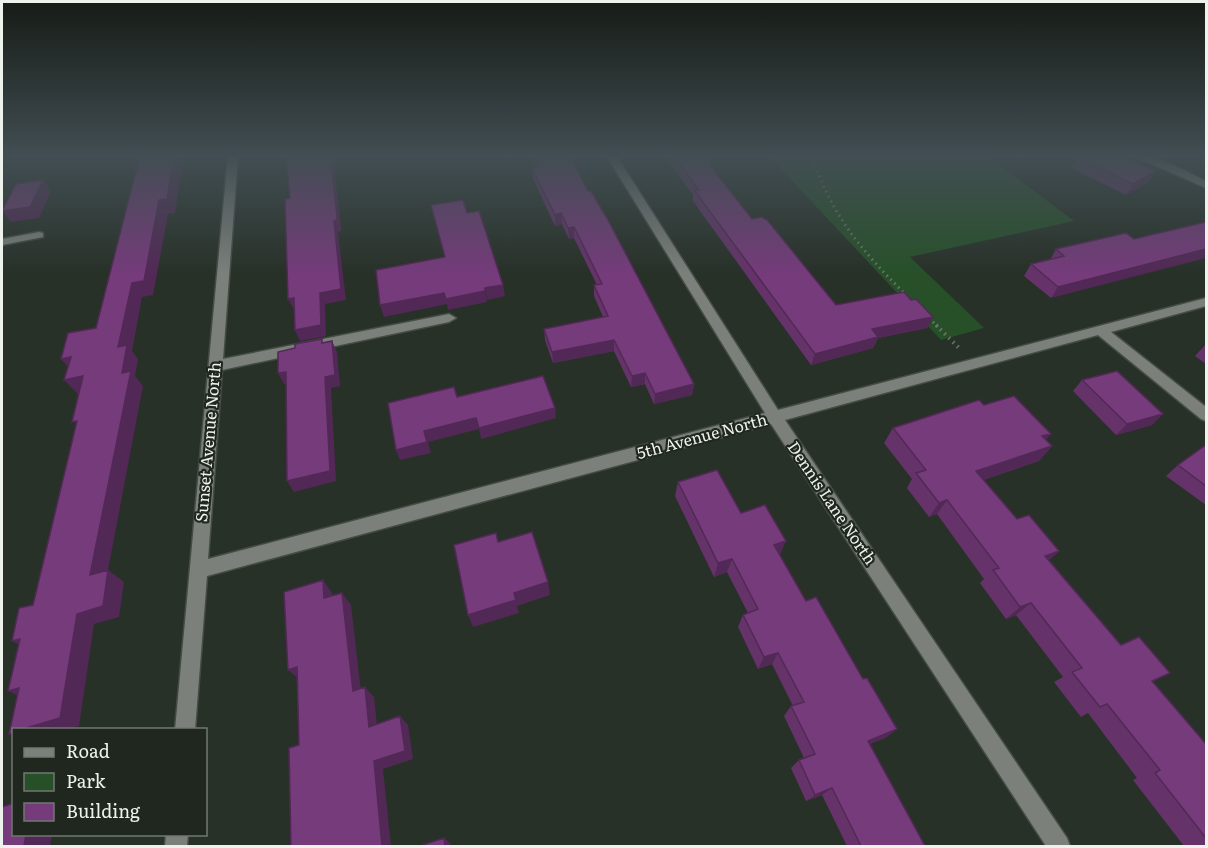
<svg xmlns="http://www.w3.org/2000/svg" width="1208" height="848" viewBox="0 0 1208 848" font-family="Literata,serif">
<style>
.green{fill:#275029}
.lines{fill:none;stroke-linecap:round;stroke-linejoin:round}
.minor-casing{stroke:#444c44;stroke-width:3}
.path-far1{stroke:#6d756d;stroke-width:3;stroke-dasharray:1.5 4;stroke-linecap:butt}
.path{stroke:#6d756d;stroke-width:4;stroke-dasharray:1.5 4.5;stroke-linecap:butt}
.minor{fill:#7b807b;fill-rule:evenodd}
.wall{fill:#65336a}
.shaded-wall{fill:#522956}
.building{fill:#753b7b;stroke:#522956;stroke-width:1.5}
.labels{text-anchor:middle;stroke-width:4.5;stroke-linejoin:round;paint-order:stroke}
.street-label{font-size:16px;fill:#edf2ed;stroke:#1f271f}
</style>
<rect width="100%" height="100%" fill="#283128"/>
<path class="green" d="M 768,155 L 986,155 L 1074,221 L 910,257 L 984,328 L 941,340 Z"/>
<g class="lines">
<g class="minor-casing">
<path id="minor" d="M 228,155 L 238,155 L 223,359 L 449,314 L 456,318 L 449,322 L 222,370 L 208,559 L 765,413 L 606,155 L 616,155 L 778,410 L 1206,298 L 1206,306 L 1111,332 L 1206,407 L 1206,421 L 1201,419 L 1098,335 L 785,420 L 1067,838 L 1070,846 L 1046,846 L 771,424 L 207,576 L 195,730 L 175,730 Z
M 1131,155 C 1157,155 1183,170 1206,181 L 1206,188 Z
M 39,232 L 43,233 L 43,237 L 2,245 L 2,239 Z
M 166,834 L 188,834 L 187,846 L 165,846 Z"/>
</g>
<path class="path-far1" d="M 812,155 C 830,214 862,251 905,294
M 929,318 L 938,327"/>
<path class="path" d="M 936,325 L 960,349"/>
<use href="#minor" class="minor"/>
</g>
<path class="wall" d="M 530,155 L 569,155 L 694,384 L 692,395 L 654,404 L 645,384 L 631,387 L 614,351 L 553,363 L 545,340 L 544,329 L 603,317 L 594,296 L 594,285 L 597,285 L 574,238 L 569,239 L 562,224 L 555,226 L 533,179 L 532,168 L 536,168 Z
M 664,155 L 705,155 L 711,162 L 710,166 L 752,219 L 836,305 L 911,300 L 933,317 L 927,328 L 878,338 L 873,348 L 811,365 L 693,201 L 693,195 Z
M 1077,155 L 1120,155 L 1148,182 L 1126,195 L 1071,168 Z
M 1126,233 L 1051,298 L 1024,276 L 1031,264 L 1050,260 L 1056,249 Z
M 1206,344 L 1206,364 L 1195,356 Z
M 1082,380 L 1152,425 L 1116,435 L 1073,391 Z
M 984,405 L 1046,440 L 1052,446 L 1039,461 L 983,480 L 1017,519 L 1059,551 L 1049,560 L 1121,645 L 1170,673 L 1152,682 L 1206,744 L 1206,846 L 1184,846 L 1133,780 L 1137,778 L 1088,713 L 1081,717 L 1054,682 L 1063,677 L 1016,615 L 1006,619 L 980,583 L 984,579 L 937,514 L 929,517 L 907,488 L 912,479 L 884,443 L 893,428 Z
M 1206,445 L 1206,505 L 1166,476 L 1178,465 Z
M 678,482 L 741,513 L 780,555 L 806,601 L 863,679 L 897,729 L 885,738 L 870,744 L 925,846 L 847,846 L 822,795 L 806,801 L 791,768 L 799,760 L 804,758 L 784,716 L 791,706 L 793,706 L 772,664 L 758,669 L 738,627 L 743,615 L 748,613 L 727,572 L 714,577 L 675,496 Z"/>
<path class="shaded-wall" d="M 174,155 L 178,155 L 183,163 L 175,213 L 168,214 L 153,295 L 142,297 L 132,351 L 138,359 L 135,376 L 143,386 L 108,570 L 124,582 L 119,617 L 94,624 L 79,726 L 69,729 L 23,729 L 77,614 L 90,575 L 122,373 L 118,347 L 132,283 Z
M 333,155 L 335,155 L 338,172 L 335,173 L 341,227 L 341,231 L 338,232 L 346,300 L 325,304 L 326,336 L 300,341 L 295,330 L 320,293 L 334,221 L 331,162 Z
M 1156,171 L 1148,182 L 1126,195 L 1133,184 Z
M 43,180 L 51,191 L 39,218 L 11,222 L 2,211 Z
M 561,213 L 562,224 L 555,226 L 555,215 Z
M 574,227 L 574,238 L 569,239 L 568,228 Z
M 1206,249 L 1206,258 L 1051,298 L 1058,287 Z
M 503,285 L 505,296 L 487,300 L 485,288 Z
M 485,291 L 487,302 L 448,310 L 447,304 L 384,317 L 380,305 L 444,293 Z
M 294,298 L 299,309 L 294,310 L 288,299 Z
M 933,317 L 927,328 L 878,338 L 873,348 L 811,365 L 815,354 L 872,329 Z
M 614,340 L 614,351 L 553,363 L 552,352 Z
M 332,341 L 337,352 L 340,386 L 331,388 L 336,481 L 294,492 L 287,481 L 325,377 Z
M 71,357 L 74,374 L 61,359 Z
M 286,372 L 292,383 L 284,384 L 278,373 Z
M 645,373 L 645,384 L 631,387 L 632,376 Z
M 83,376 L 96,390 L 78,394 L 64,380 Z
M 694,384 L 692,395 L 654,404 L 655,394 Z
M 555,408 L 556,418 L 481,439 L 479,428 Z
M 1163,414 L 1152,425 L 1116,435 L 1127,424 Z
M 476,418 L 479,429 L 428,442 L 431,453 L 400,460 L 396,450 L 424,431 Z
M 1051,434 L 1038,449 L 1042,436 Z
M 1052,446 L 1039,461 L 965,486 L 976,471 Z
M 947,500 L 937,514 L 929,517 L 939,503 Z
M 786,541 L 780,555 L 768,559 L 774,545 Z
M 1059,551 L 1044,564 L 1045,556 Z
M 732,559 L 727,572 L 714,577 L 718,563 Z
M 323,580 L 332,593 L 334,610 L 324,598 Z
M 548,582 L 550,595 L 517,606 L 519,613 L 473,627 L 468,615 L 514,593 Z
M 342,593 L 351,605 L 362,701 L 353,691 Z
M 1031,603 L 1016,615 L 1006,619 L 1020,607 Z
M 20,639 L 31,651 L 12,641 Z
M 778,653 L 772,664 L 758,669 L 764,657 Z
M 297,667 L 300,680 L 288,670 Z
M 365,687 L 374,697 L 378,735 L 369,727 Z
M 19,688 L 29,700 L 8,691 Z
M 400,716 L 408,725 L 413,759 L 383,769 L 391,846 L 382,846 L 374,761 Z
M 897,729 L 885,738 L 857,749 L 868,741 Z
M 832,788 L 822,795 L 806,801 L 815,795 Z
M 26,834 L 52,834 L 50,846 L 24,846 Z
M 444,838 L 450,843 L 451,846 L 445,846 Z"/>
<path class="building" d="M 140,155 L 174,155 L 167,199 L 159,200 L 144,281 L 132,283 L 118,347 L 127,345 L 122,373 L 131,371 L 90,575 L 108,570 L 103,606 L 77,614 L 60,718 L 23,729 L 14,729 L 14,733 L 9,734 L 19,688 L 8,691 L 20,639 L 12,641 L 19,608 L 33,605 L 77,421 L 72,422 L 83,376 L 64,380 L 71,357 L 61,359 L 68,333 L 96,328 Z
M 286,155 L 333,155 L 335,162 L 331,162 L 337,216 L 337,220 L 334,221 L 341,289 L 320,293 L 321,325 L 295,330 L 294,298 L 288,299 L 285,199 L 290,198 Z
M 534,155 L 569,155 L 588,191 L 591,191 L 608,220 L 694,384 L 655,394 L 645,373 L 632,376 L 614,340 L 552,352 L 544,329 L 608,316 L 594,285 L 602,284 L 574,227 L 568,228 L 561,213 L 555,215 L 532,168 L 540,167 Z
M 673,155 L 705,155 L 711,162 L 708,163 L 752,219 L 762,217 L 768,221 L 836,305 L 904,292 L 911,300 L 916,299 L 933,317 L 872,329 L 878,337 L 815,354 L 694,190 L 699,190 Z
M 1079,155 L 1120,155 L 1156,171 L 1133,184 L 1078,157 Z
M 43,180 L 30,207 L 2,211 L 16,184 Z
M 463,200 L 467,213 L 479,211 L 503,285 L 485,288 L 485,291 L 446,299 L 444,293 L 380,305 L 376,270 L 445,257 L 431,205 Z
M 1206,222 L 1206,249 L 1058,287 L 1031,264 L 1064,256 L 1056,249 L 1126,233 L 1134,239 Z
M 322,339 L 322,343 L 332,341 L 335,375 L 325,377 L 330,471 L 287,481 L 286,372 L 278,373 L 278,352 L 295,348 L 295,344 Z
M 1117,371 L 1163,414 L 1127,424 L 1082,380 Z
M 543,376 L 555,408 L 479,428 L 476,418 L 424,431 L 427,442 L 396,450 L 388,403 L 454,387 L 457,397 Z
M 1014,396 L 1051,434 L 1042,436 L 1052,446 L 976,471 L 1017,519 L 1029,515 L 1059,551 L 1045,556 L 1121,645 L 1139,637 L 1170,673 L 1152,681 L 1206,744 L 1206,838 L 1155,773 L 1160,770 L 1107,704 L 1100,707 L 1072,672 L 1082,668 L 1031,603 L 1020,607 L 993,570 L 999,568 L 947,500 L 939,503 L 916,473 L 926,470 L 893,428 L 979,400 L 984,405 Z
M 1206,445 L 1206,486 L 1178,465 Z
M 717,470 L 741,513 L 765,505 L 786,541 L 774,545 L 806,601 L 816,597 L 863,679 L 867,678 L 897,729 L 868,741 L 925,846 L 861,846 L 832,788 L 815,795 L 799,760 L 815,754 L 791,706 L 804,702 L 778,653 L 764,657 L 743,615 L 758,609 L 732,559 L 718,563 L 678,482 Z
M 532,532 L 548,582 L 514,593 L 516,600 L 468,615 L 454,545 L 496,533 L 498,542 Z
M 323,580 L 324,598 L 342,593 L 353,691 L 365,687 L 369,727 L 400,716 L 405,751 L 374,761 L 382,846 L 291,846 L 289,748 L 299,745 L 297,667 L 288,670 L 284,592 Z
M 14,803 L 14,834 L 26,834 L 24,846 L 2,846 L 2,807 Z
M 444,838 L 445,846 L 420,846 Z"/>
<linearGradient id="sky" x2="0" y2="1"><stop stop-color="#161b16"/><stop offset="0.57" stop-color="#424e53"/><stop offset="1" stop-color="#424e53" stop-opacity="0"/></linearGradient>
<rect width="1208" height="274" fill="url(#sky)"/>
<g class="labels">
<g class="street-label">
<text transform="translate(702 436) rotate(-15)" y="6">5th Avenue North</text>
<text transform="translate(208 442) rotate(-85)" y="6">Sunset Avenue North</text>
<text transform="translate(832 503) rotate(56)" y="6">Dennis Lane North</text>
</g>
</g>
<rect width="1208" height="848" fill="none" stroke="#edf2ed" stroke-width="6"/>
<rect x="12" y="728" width="195" height="108" fill="#1f271f" stroke="#717871" stroke-width="1.5"/>
<rect x="24" y="748" width="30" height="9" fill="#7b807b" stroke="#717871" stroke-width="1.5"/>
<text x="66" y="758" font-size="18" fill="#edf2ed">Road</text>
<rect x="24" y="773" width="30" height="18" fill="#275029" stroke="#717871" stroke-width="1.5"/>
<text x="66" y="788" font-size="18" fill="#edf2ed">Park</text>
<rect x="24" y="803" width="30" height="18" fill="#753b7b" stroke="#717871" stroke-width="1.5"/>
<text x="66" y="818" font-size="18" fill="#edf2ed">Building</text>
</svg>
